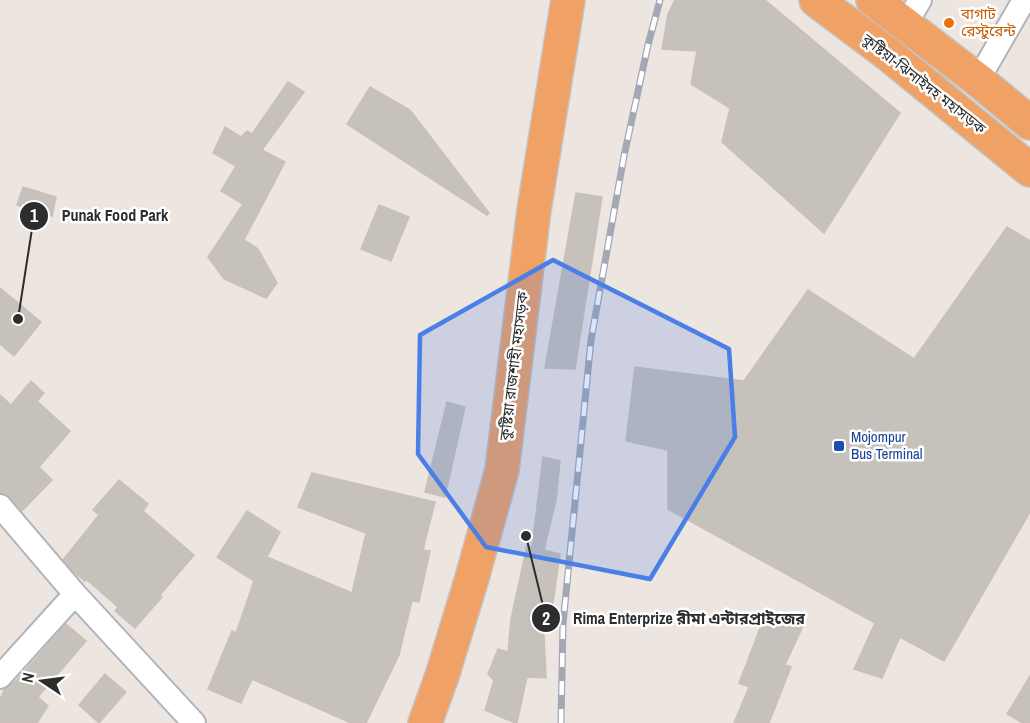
<svg xmlns="http://www.w3.org/2000/svg" width="1030" height="723" viewBox="0 0 1030 723" font-family="'Archivo Narrow','Noto Sans Bengali',sans-serif">
<style>
.building{fill:#c6c1bb;stroke:#c9c1b9;stroke-width:1.5}
.lines{fill:none;stroke-linecap:round;stroke-linejoin:round}
.minor-casing{stroke:#b0b4bc;stroke-width:26}
.trunk-casing{stroke:#c4c4c4;stroke-width:36}
.minor{stroke:#fff;stroke-width:22}
.trunk{stroke:#f0a165;stroke-width:33}
.rail-casing{stroke:#a3a8b6;stroke-width:7}
.rail{stroke:#fff;stroke-width:4.5;stroke-dasharray:14;stroke-linecap:butt}
.marked{fill:#497fe7;fill-opacity:0.2;stroke:#497fe7;stroke-width:4.5;stroke-linejoin:round}
.food-dot{fill:#e8710a;stroke:#fff;stroke-width:2}
.transit-dot{fill:#1a4fb4;stroke:#fff;stroke-width:2}
.labels{text-anchor:middle;stroke-width:5;stroke-linejoin:round;paint-order:stroke}
.food-label{font-size:15px;fill:#c56008;stroke:#fff;text-anchor:start}
.street-label{font-size:15px;fill:#2d2d2d;stroke:#fff}
.transit-label{font-size:15px;fill:#164399;stroke:#fff;text-anchor:start}
.leader{fill:none;stroke:#2d2d2d;stroke-width:2}
.callout-dot{fill:#2d2d2d;stroke:#fff;stroke-width:2}
.mark-label{font-size:18px;text-anchor:middle;font-weight:bold;fill:#fff}
.callout-label{font-size:16px;text-anchor:middle;font-weight:bold;fill:#2d2d2d;stroke:#fff;stroke-width:5;stroke-linejoin:round;paint-order:stroke}
</style>
<rect width="100%" height="100%" fill="#ede5e0"/>
<path class="building" d="M 675,0 L 765,0 L 900,113 L 824,233 L 722,142 L 730,108 L 691,84 L 697,51 L 662,49 L 668,14 Z
M 288,82 L 304,92 L 262,150 L 285,162 L 244,240 L 258,249 L 277,283 L 266,298 L 224,279 L 208,257 L 243,204 L 221,191 L 236,166 L 213,153 L 225,127 L 241,137 L 247,131 L 252,134 Z
M 370,87 L 410,110 L 489,213 L 487,215 L 347,124 Z
M 23,187 L 56,197 L 52,216 L 17,205 Z
M 576,193 L 602,197 L 575,369 L 545,368 Z
M 379,205 L 409,217 L 391,261 L 361,249 Z
M 1007,227 L 1030,241 L 1030,512 L 944,661 L 900,637 L 882,678 L 854,669 L 875,623 L 668,509 L 668,450 L 626,441 L 635,367 L 744,381 L 808,290 L 914,359 Z
M 0,288 L 41,322 L 14,356 L 0,344 Z
M 31,381 L 44,393 L 37,401 L 70,431 L 39,467 L 52,480 L 22,511 L 10,497 L 0,493 L 0,395 L 11,405 Z
M 447,402 L 465,407 L 445,497 L 425,492 Z
M 543,457 L 560,461 L 556,500 L 544,550 L 560,554 L 551,617 L 543,615 L 546,678 L 527,677 L 517,723 L 515,723 L 485,710 L 494,680 L 488,674 L 498,649 L 508,652 L 511,619 L 527,546 L 532,547 Z
M 312,473 L 435,502 L 423,550 L 430,551 L 419,602 L 412,601 L 399,655 L 366,723 L 351,723 L 252,679 L 241,703 L 208,689 L 232,631 L 236,633 L 254,581 L 217,557 L 247,511 L 280,532 L 267,557 L 352,593 L 366,533 L 298,507 Z
M 119,480 L 148,504 L 143,511 L 194,555 L 160,595 L 162,597 L 135,628 L 115,611 L 118,607 L 86,579 L 85,581 L 75,573 L 63,560 L 99,515 L 93,510 Z
M 767,610 L 803,626 L 785,665 L 791,667 L 769,723 L 734,723 L 749,687 L 739,683 Z
M 66,624 L 86,641 L 38,697 L 48,706 L 37,723 L 0,723 L 0,699 L 5,689 L 17,680 Z
M 105,674 L 126,692 L 99,723 L 79,705 Z
M 1030,676 L 1030,723 L 1023,723 L 1007,714 Z"/>
<g class="lines">
<g class="minor-casing">
<path id="minor" d="M 906,24 L 920,0
M 978,80 L 1024,0
M 0,506 L 75,594 L 194,723
M 0,677 L 75,594"/>
</g>
<g class="trunk-casing">
<path id="trunk" d="M 816,0 L 888,54 L 1030,170
M 873,0 L 978,80 L 1030,123
M 425,723 L 442,676 L 472,578 L 502,470 L 534,210 L 568,0"/>
</g>
<use href="#minor" class="minor"/>
<use href="#trunk" class="trunk"/>
<g class="rail-casing">
<path id="rail" d="M 561,723 L 563,624 L 591,340 L 624,156 L 648,45 L 660,0"/>
</g>
<use href="#rail" class="rail"/>
</g>
<path class="marked" d="M 553,260 L 729,349 L 735,437 L 650,579 L 486,547 L 418,454 L 420,335 Z"/>
<circle class="food-dot" cx="949" cy="23" r="6"/>
<rect class="transit-dot" x="833" y="440" width="12" height="12" rx="3"/>
<g class="labels">
<g class="food-label">
<text x="961" y="19">বাগাট<tspan x="961" dy="17">রেস্টুরেন্ট</tspan></text>
</g>
<g class="street-label">
<text transform="translate(924 84) rotate(38)" y="5">কুষ্টিয়া-ঝিনাইদহ মহাসড়ক</text>
<text transform="translate(514 366) rotate(-83)" y="5">কুষ্টিয়া রাজশাহী মহাসড়ক</text>
</g>
<g class="transit-label">
<text x="851" y="442">Mojompur<tspan x="851" dy="17">Bus Terminal</tspan></text>
</g>
</g>
<path class="leader" d="M18 319L34 216M526 536L546 618"/>
<g class="callout-dot">
<circle cx="18" cy="319" r="6"/>
<circle cx="526" cy="536" r="6"/>
<circle cx="34" cy="216" r="15"/>
<circle cx="546" cy="618" r="15"/>
</g>
<g class="mark-label">
<text x="34" y="222">1</text>
<text x="546" y="625">2</text>
</g>
<g class="callout-label">
<text x="115" y="221">Punak Food Park</text>
<text x="689" y="624">Rima Enterprize রীমা এন্টারপ্রাইজের</text>
</g>
<g transform="translate(42 681) rotate(283)" stroke="#ffffff" stroke-width="4.5" paint-order="stroke">
<path d="M0-4.5L10 22L0 15L-10 22Z" fill="#2d2d2d"/>
<text y="-9" font-size="16" font-weight="bold" text-anchor="middle" fill="#2d2d2d">N</text>
</g>
</svg>
